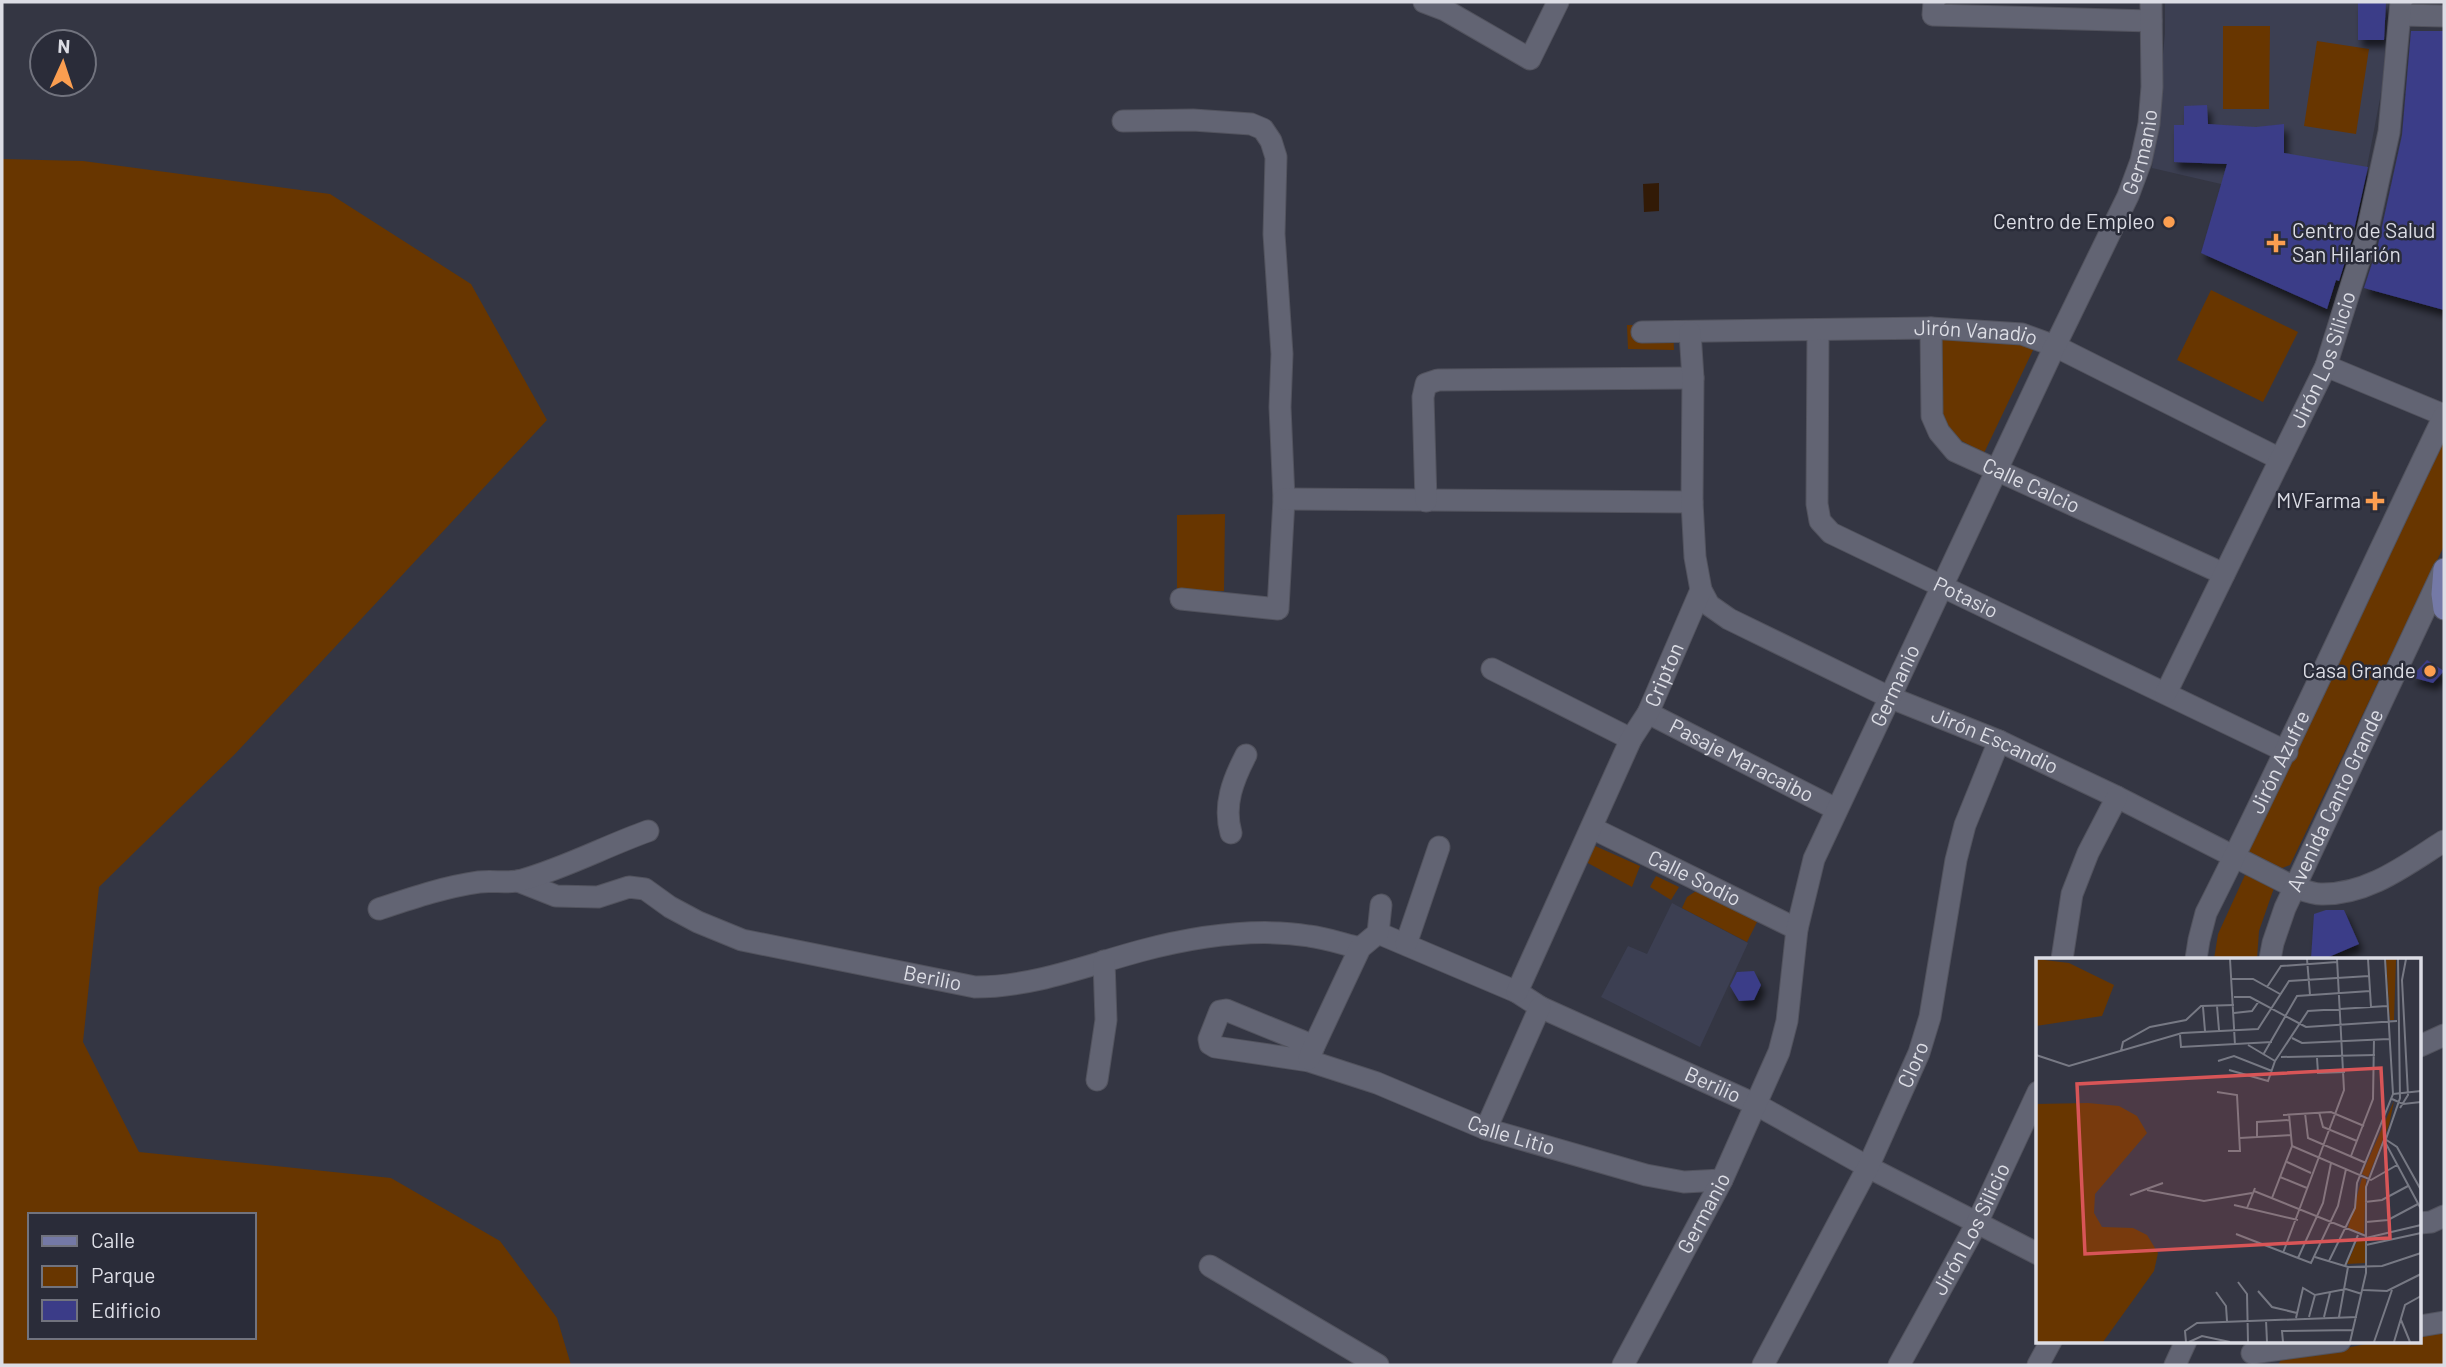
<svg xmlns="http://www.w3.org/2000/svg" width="2446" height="1367" viewBox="0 0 2446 1367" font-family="Barlow,sans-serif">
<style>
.built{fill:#3c3f52}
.green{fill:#683600;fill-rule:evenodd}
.water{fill:#321a06}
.building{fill:#3b3c88;filter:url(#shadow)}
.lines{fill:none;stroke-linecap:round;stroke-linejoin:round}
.minor-casing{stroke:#52535e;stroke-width:23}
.major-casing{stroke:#52535e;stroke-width:23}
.minor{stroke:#626473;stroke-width:21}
.major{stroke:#7479a6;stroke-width:21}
.poi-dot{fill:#fb9e50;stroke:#2a2c39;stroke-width:2.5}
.labels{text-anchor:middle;stroke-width:5;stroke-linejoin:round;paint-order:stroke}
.street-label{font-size:21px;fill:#dcdde5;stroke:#2a2c39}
.poi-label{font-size:21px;fill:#dcdde5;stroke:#2a2c39;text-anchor:end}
.inset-road{fill:none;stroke:#777984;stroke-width:2}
.view{fill:#d85557;fill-opacity:0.15;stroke:#d85557;stroke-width:3.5}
.inset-edge{fill:none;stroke:#dcdde5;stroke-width:3.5}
</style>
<defs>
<filter id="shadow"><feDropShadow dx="4" dy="7" stdDeviation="3.5" flood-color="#0009"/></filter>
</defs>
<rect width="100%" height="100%" fill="#343643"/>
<path class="built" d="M 2165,2 L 2389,2 L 2382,88 L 2359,209 L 2221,184 L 2152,168 L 2165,33 Z
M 1672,903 L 1748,943 L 1700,1047 L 1601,997 L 1628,946 L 1647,954 Z"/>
<path class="green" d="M 2223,26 L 2270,26 L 2269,109 L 2223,109 Z
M 2317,41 L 2369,49 L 2356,134 L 2304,126 Z
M 2,159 L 83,161 L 330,194 L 471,284 L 547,420 L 235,754 L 99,887 L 83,1042 L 139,1152 L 391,1178 L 500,1241 L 557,1318 L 571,1365 L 2,1365 ZM 30,1215 L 254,1215 L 254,1337 L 30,1337 Z
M 2211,290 L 2298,332 L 2263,402 L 2177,360 Z
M 1934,324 L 2022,333 L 2034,348 L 1984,453 L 1949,434 L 1940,421 Z
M 1627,325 L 1673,326 L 1674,350 L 1628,349 Z
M 2444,436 L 2444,546 L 2290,865 L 2282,868 L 2247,852 Z
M 1225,514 L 1224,591 L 1177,591 L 1177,515 Z
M 1593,845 L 1640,866 L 1632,887 L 1586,862 Z
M 2245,875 L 2275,885 L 2259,931 L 2257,959 L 2214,959 L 2218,934 Z
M 1656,876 L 1679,887 L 1671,900 L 1650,887 Z
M 1696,891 L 1756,918 L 1758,920 L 1747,942 L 1682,908 L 1687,897 Z
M 2444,1329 L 2444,1365 L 2278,1365 L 2281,1360 L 2383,1341 L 2420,1341 L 2420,1334 Z"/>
<path class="water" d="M 1659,183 L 1659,211 L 1644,212 L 1643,184 Z"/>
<path class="building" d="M 2358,2 L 2386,2 L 2384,40 L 2358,40 Z
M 2411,31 L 2444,31 L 2444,310 L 2364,288 L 2378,245 L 2402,135 Z
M 2207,105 L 2208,124 L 2256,127 L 2284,124 L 2284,153 L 2368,167 L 2352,239 L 2339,281 L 2336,280 L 2327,309 L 2201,253 L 2227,164 L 2174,162 L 2174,125 L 2184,125 L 2184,106 Z
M 2427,660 L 2444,671 L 2433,683 L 2411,677 Z
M 2326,910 L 2344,910 L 2359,944 L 2324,959 L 2311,959 L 2314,914 Z
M 1754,971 L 1761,985 L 1754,1000 L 1739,1001 L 1730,986 L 1737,972 Z"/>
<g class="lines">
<g class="minor-casing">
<g id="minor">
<path d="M 1424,2 L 1445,10 L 1530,59 L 1558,2"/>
<path d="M 1934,2 L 1933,15 L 2151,21"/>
<path d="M 2401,15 L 2444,16"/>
<path d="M 1123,121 L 1193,120 L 1251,124 L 1263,129 L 1271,141 L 1276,157 L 1274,234 L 1282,354 L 1280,407 L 1284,499 L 1278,609 L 1181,599"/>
<path id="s1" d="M 1931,328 L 1932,416 L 1939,432 L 1955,451 L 2224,574"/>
<path id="s2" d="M 1818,330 L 1817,504 L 1820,521 L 1831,533 L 2287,752"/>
<path id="s3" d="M 1642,332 L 1931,328 L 2022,334 L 2055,346 L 2280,459"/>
<path d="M 2326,366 L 2444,415"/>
<path d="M 1284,499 L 1692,502"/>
<path d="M 1426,501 L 1423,397 L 1426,384 L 1438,380 L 1693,378"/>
<path id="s4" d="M 1701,590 L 1709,605 L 1729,619 L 1889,697 L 1999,741 L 2117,797 L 2294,887 C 2303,890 2312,894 2321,894 C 2368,895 2406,865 2444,841"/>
<path d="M 1492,669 L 1631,739"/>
<path id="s5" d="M 2166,693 L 2326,366 L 2365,242 L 2389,132 L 2401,2"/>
<path id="s6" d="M 1648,713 L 1836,809"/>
<path id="s7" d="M 1592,828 L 1797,929"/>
<path d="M 1231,833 C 1223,805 1233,780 1246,755"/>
<path id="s8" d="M 518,881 L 556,896 L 598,897 L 629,887 L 645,889 L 670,907 L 698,922 L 742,940 L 975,987 C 1032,987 1085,966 1140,951 C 1193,937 1254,927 1309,936 C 1326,938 1343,944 1360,948"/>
<path d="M 379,909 C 412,898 444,887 479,882 C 493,880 508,884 522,880 C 565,868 606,846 648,831"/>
<path id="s9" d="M 1378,933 L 1517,992 L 1540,1007 L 1757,1105 L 1868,1167 L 2038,1254"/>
<path d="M 1406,944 L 1439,847"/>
<path d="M 2062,959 L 2072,894 L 2088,853 L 2117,797"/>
<path id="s10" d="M 2196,959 L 2199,940 L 2206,913 C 2289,749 2364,581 2444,416"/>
<path id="s11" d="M 2270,959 L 2273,943 L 2285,908 L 2443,571"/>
<path id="s12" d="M 1517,992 L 1631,739 L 1648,713 L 1701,590 L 1695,557 L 1692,502 L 1693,378 L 1690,332"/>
<path id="s13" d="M 1314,1046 L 1226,1010 L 1220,1011 L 1209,1039 L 1210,1044 L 1215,1047 L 1309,1061 L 1377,1083 L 1486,1129 L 1646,1175 L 1684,1182 L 1722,1180"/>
<path d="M 2420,1046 L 2444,1035"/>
<path d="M 1309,1059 L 1314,1046 L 1360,948 L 1378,933 L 1381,905"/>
<path d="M 1097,1080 L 1106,1020 L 1104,961"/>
<path d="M 1486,1129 L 1540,1007"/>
<path d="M 2420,1223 L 2431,1222 L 2444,1216"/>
<path d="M 1210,1266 L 1378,1365"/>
<path d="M 2420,1326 L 2444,1322"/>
<path d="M 2252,1353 L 2340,1341"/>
<path id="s14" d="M 1623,1365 L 1722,1180 L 1779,1052 L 1787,1021 L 1797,929 L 1814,859 L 2055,346 L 2128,196 L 2141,161 L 2149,124 L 2152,87 L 2151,2"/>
<path id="s15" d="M 1763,1365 L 1868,1167 L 1919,1053 L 1930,1017 L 1956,860 L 1965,825 L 1999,741"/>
<path id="s16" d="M 1899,1365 L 1977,1223 L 2038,1092"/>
<path d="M 2038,1365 L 2051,1341"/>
<path d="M 2175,1365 L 2186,1341"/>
</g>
</g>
<g class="major-casing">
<path id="major" d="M 2444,569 L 2442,594 L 2444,609"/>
</g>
<use href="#minor" class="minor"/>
<use href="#major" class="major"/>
</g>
<g class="poi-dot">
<circle cx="2169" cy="222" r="7"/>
<path d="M2272.5 232.5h7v7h7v7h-7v7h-7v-7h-7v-7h7z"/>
<path d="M2371.5 490.5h7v7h7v7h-7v7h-7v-7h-7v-7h7z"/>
<circle cx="2430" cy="671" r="7"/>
</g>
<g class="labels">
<g class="street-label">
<text dy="7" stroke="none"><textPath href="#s14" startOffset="1326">Germanio</textPath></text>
<text dy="7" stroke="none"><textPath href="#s3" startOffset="334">Jirón Vanadio</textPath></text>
<text dy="7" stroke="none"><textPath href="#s5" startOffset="369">Jirón Los Silicio</textPath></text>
<text dy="7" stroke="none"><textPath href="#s1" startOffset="214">Calle Calcio</textPath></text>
<text dy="7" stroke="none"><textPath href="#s2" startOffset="357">Potasio</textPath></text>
<text dy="7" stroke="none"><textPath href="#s12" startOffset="350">Cripton</textPath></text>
<text dy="7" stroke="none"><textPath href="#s14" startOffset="738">Germanio</textPath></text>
<text dy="7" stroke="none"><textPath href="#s4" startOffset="334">Jirón Escandio</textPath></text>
<text dy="7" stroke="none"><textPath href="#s6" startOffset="105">Pasaje Maracaibo</textPath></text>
<text dy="7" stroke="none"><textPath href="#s10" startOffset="215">Jirón Azufre</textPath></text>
<text dy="7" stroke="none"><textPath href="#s11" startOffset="172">Avenida Canto Grande</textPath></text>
<text dy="7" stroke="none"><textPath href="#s7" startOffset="114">Calle Sodio</textPath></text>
<text dy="7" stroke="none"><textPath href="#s8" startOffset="436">Berilio</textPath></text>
<text dy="7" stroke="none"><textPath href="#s15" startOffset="336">Cloro</textPath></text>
<text dy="7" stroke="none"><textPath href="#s9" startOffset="368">Berilio</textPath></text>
<text dy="7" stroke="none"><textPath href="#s13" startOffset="453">Calle Litio</textPath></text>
<text dy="7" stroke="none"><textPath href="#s14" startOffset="172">Germanio</textPath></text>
<text dy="7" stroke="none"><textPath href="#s16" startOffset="154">Jirón Los Silicio</textPath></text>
</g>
<g class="poi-label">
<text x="2155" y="229">Centro de Empleo</text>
<text x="2292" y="238" text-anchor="start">Centro de Salud<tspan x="2292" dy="24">San Hilarión</tspan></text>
<text x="2361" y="508">MVFarma</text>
<text x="2416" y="678">Casa Grande</text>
</g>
</g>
<g transform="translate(2036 958)">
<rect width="385" height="385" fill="#343643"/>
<path d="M 0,1 L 33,5 L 78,27 L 66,58 L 0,68 ZM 350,1 L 360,1 L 358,62 L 354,62 ZM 358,143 L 353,167 L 332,219 L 326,216 ZM 52,145 L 83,148 L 101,158 L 111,175 L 59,236 L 58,255 L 66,269 L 97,270 L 111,277 L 122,295 L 118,313 L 67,384 L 0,384 L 0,146 ZM 326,220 L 330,221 L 328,276 L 312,270 ZM 322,281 L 329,283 L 330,305 L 311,306 Z" fill="#683600"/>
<path class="inset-road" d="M 194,1 L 199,87M 271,1 L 274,37M 332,1 L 335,49M 362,1 L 364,140 L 349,184 L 385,251M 195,21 L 217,21 L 244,36M 231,29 L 245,8 L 301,4M 198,39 L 214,39 L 270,69 L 361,63M 181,48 L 183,72M 167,49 L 169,73M 198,55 L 216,53 L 223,43M 144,77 L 145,89 L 236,84M 256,80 L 266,85 L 353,81M 212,87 L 239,103M 85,93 L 87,84 L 114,69 L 150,62 L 165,48 L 198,47M 0,97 L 33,108 L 146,75 L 222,71 L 253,23 L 333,18M 227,97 L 261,38 L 334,33M 245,99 L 339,97M 281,100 L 282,115 L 309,114M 182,103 L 198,98 L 236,113M 239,103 L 272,53 L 351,48M 193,112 L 232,123 L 239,103M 181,134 L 201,137 L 204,193 L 192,193M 357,136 L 385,133M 356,141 L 367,146 L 385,144M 364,150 L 372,137 L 366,22 L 370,1M 283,154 L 287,169 L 321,183M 269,155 L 272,180 L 330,205M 247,157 L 295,154 L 328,168M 221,179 L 221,164 L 254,162M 204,180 L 255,177M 349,181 L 361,189 L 385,232M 256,188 L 335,222 L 361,207M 315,198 L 337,141 L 338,81M 251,204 L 275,215M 244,219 L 271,230M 111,232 L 168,243 L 216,235M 218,233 L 330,278M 94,237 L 127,225M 236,240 L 256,188 L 253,156M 329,244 L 346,242 L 372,228M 198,247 L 262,262M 211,250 L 219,230M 330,264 L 352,262 L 382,246M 200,276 L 275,305 L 302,248 L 310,211M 330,280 L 385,267M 330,287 L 385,275M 247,295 L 308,132 L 301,1M 279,299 L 312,309 L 346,308 L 385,295M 262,300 L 287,245 L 295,205M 293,303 L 319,250 L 321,225 L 357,136 L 349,1M 309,308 L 322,277M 202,324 L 211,336 L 212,384M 327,332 L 351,333 L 385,316M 222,333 L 236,349 L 261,355M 180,334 L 190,348 L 191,363M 273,359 L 279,337M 288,359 L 294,335M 303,359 L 312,309M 260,360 L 267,330 L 279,337 L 310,331 L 326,336M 230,362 L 231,384M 365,362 L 374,384M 150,384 L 149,373 L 161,365 L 321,359M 153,384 L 166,378 L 194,384M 247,384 L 246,373 L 317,372M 314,384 L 330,315 L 330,229 L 348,182M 338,384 L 356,332M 358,384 L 369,347 L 385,338"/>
<path class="view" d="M 345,110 L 354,280 L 49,296 L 41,126 Z"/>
<rect width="385" height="385" class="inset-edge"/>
</g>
<rect width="2446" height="1367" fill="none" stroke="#dcdde5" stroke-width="7"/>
<rect x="28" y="1213" width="228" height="126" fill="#2a2c39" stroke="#71737e" stroke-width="2"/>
<rect x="42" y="1236" width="35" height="10" fill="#7479a6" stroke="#71737e" stroke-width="2"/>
<text x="91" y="1248" font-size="21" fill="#dcdde5">Calle</text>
<rect x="42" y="1266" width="35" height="21" fill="#683600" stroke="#71737e" stroke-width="2"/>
<text x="91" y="1283" font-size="21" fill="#dcdde5">Parque</text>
<rect x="42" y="1300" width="35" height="21" fill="#3b3c88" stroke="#71737e" stroke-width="2"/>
<text x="91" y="1318" font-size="21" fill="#dcdde5">Edificio</text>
<g transform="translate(63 63) rotate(3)"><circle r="33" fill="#2a2c39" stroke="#71737e" stroke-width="2"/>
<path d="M0-5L12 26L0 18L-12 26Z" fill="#fb9e50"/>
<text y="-10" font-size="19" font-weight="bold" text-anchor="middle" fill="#dcdde5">N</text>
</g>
</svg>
